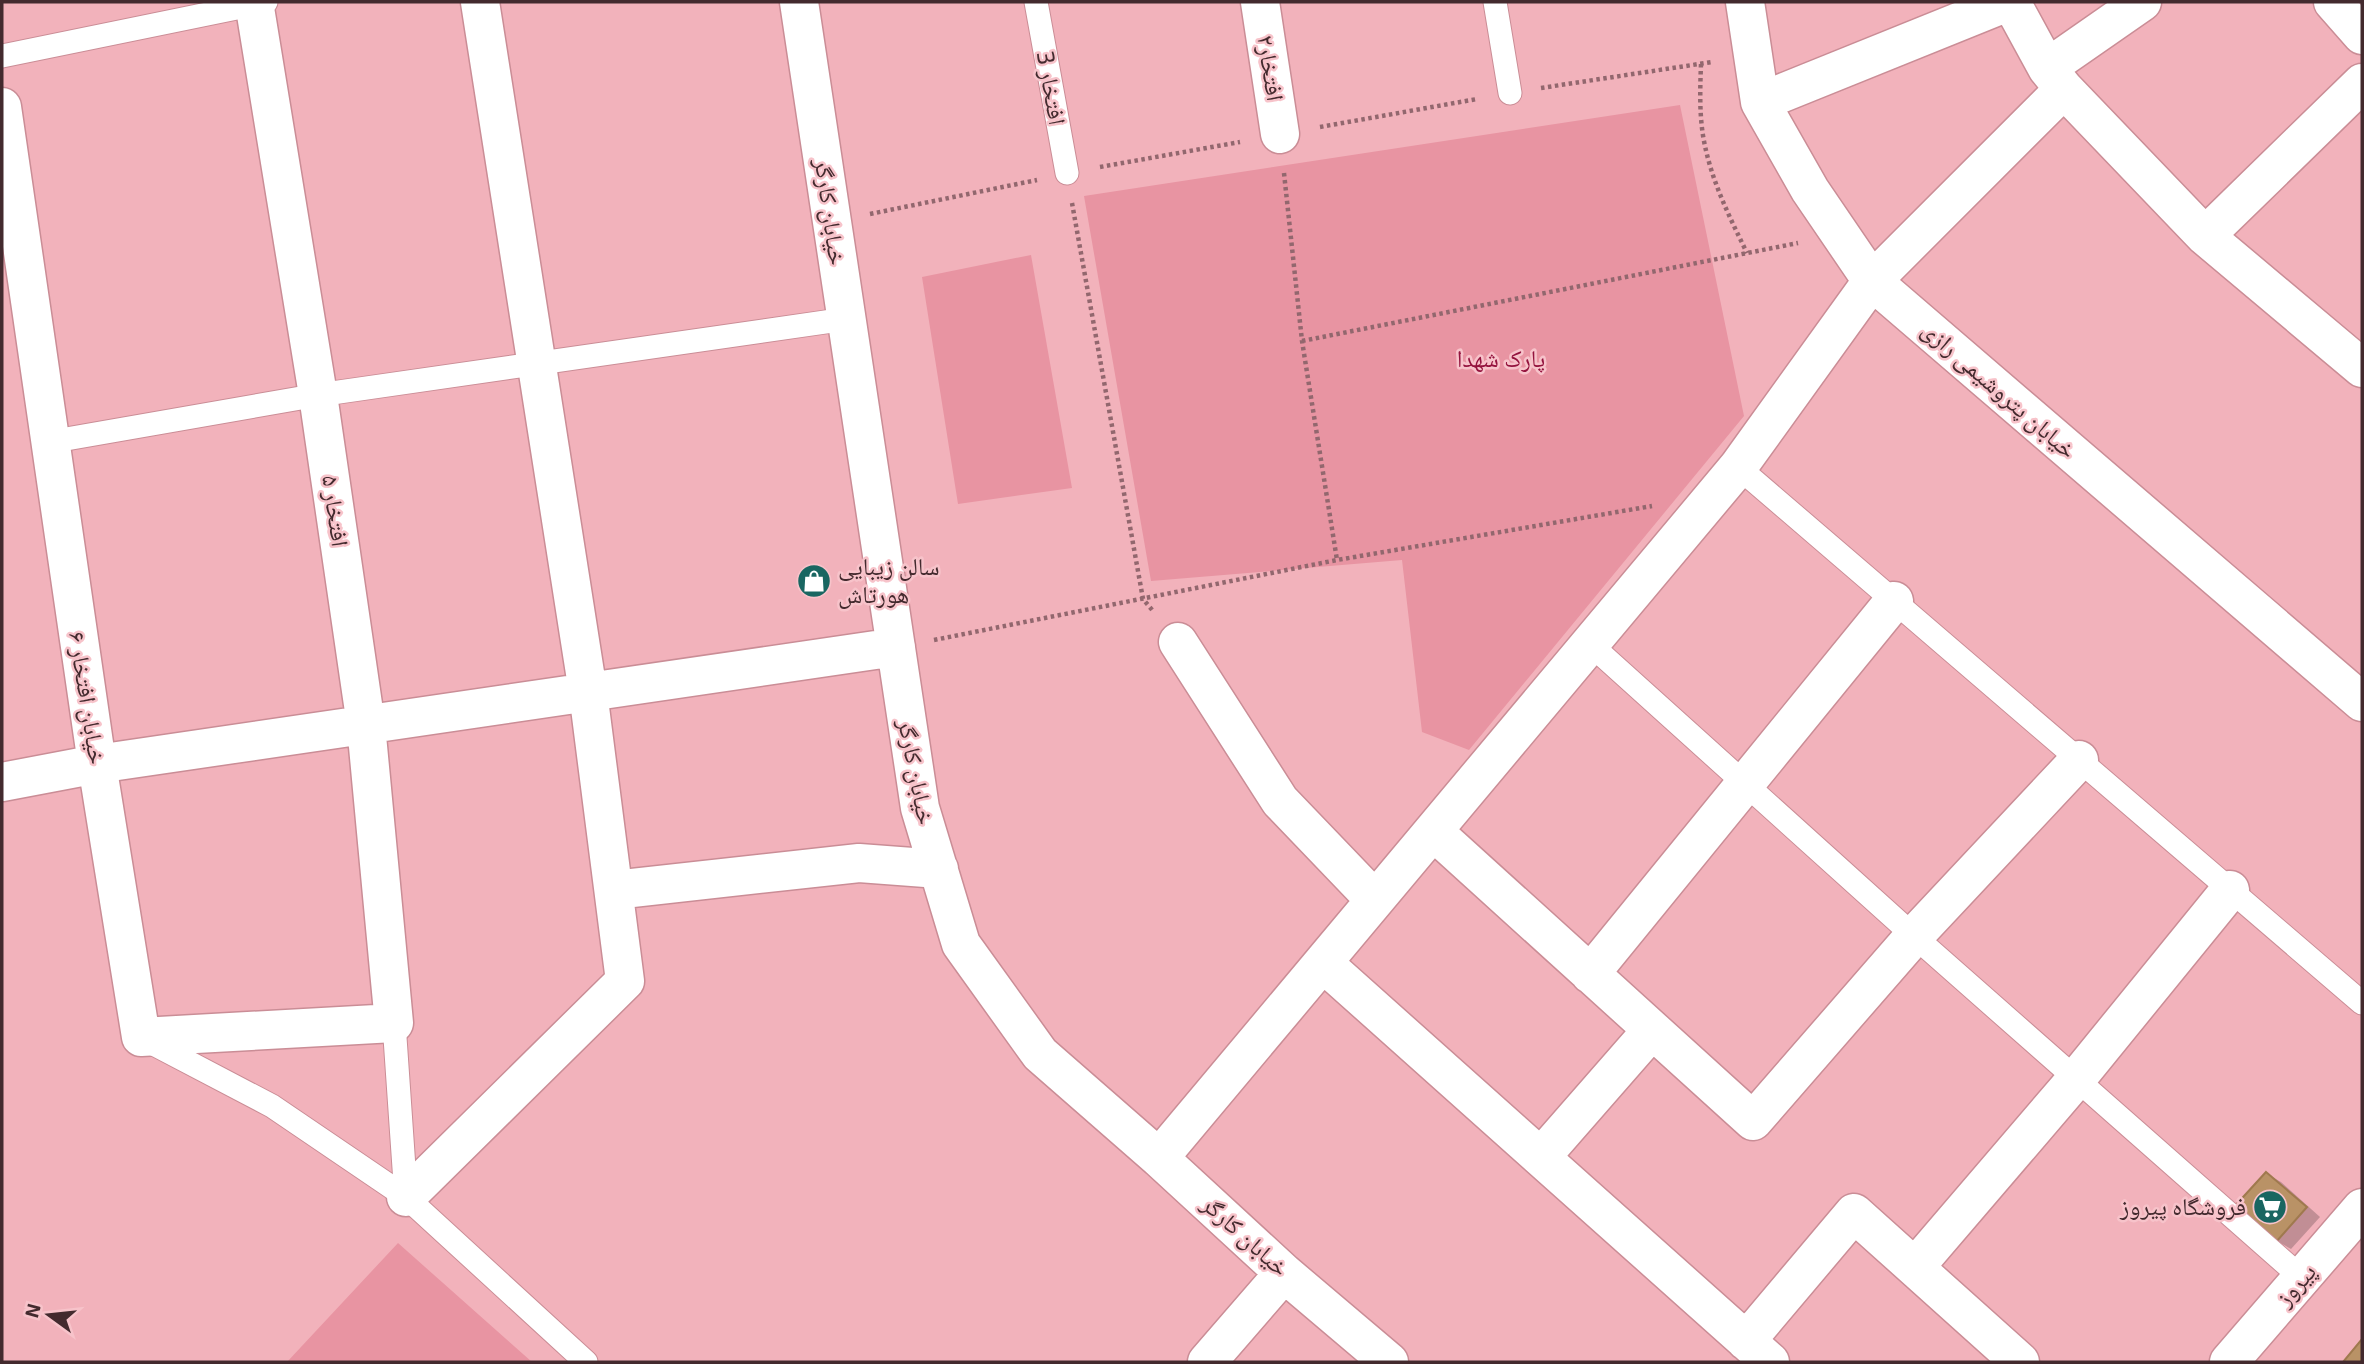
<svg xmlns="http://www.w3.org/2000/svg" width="2364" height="1364" viewBox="0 0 2364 1364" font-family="'Exo 2','Noto Naskh Arabic',sans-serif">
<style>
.green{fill:#e894a2}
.shadow{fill:#0003}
.building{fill:#b99266;stroke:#9f794e;stroke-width:2}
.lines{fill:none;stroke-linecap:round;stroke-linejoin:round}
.lane-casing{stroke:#ca8d96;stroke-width:25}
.street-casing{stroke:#ca8d96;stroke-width:41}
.secondary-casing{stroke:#ca8d96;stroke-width:41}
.path{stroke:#92676e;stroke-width:4.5;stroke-dasharray:3.5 3.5;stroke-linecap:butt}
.lane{stroke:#fff;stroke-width:23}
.street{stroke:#fff;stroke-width:38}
.secondary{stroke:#fff;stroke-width:38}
.labels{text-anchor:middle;stroke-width:5;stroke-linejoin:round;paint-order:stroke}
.street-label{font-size:24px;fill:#432a2e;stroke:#f7c3ca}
.park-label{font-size:24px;fill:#94133e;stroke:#f7c3ca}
.poi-label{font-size:24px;fill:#432a2e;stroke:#f7c3ca;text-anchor:start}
</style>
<rect width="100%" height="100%" fill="#f2b2bb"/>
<path class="green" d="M 1680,105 L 1744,416 L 1469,750 L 1422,732 L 1402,560 L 1151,581 L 1084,196 Z
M 1031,255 L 1072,488 L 958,504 L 922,277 Z
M 398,1243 L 532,1362 L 287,1362 Z"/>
<path class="shadow" d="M 2267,1174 L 2281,1182 L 2320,1217 L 2291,1249 L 2277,1241 Z"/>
<path class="building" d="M 2266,1172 L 2307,1207 L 2276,1242 L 2234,1207 Z
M 2362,1339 L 2362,1362 L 2343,1362 Z"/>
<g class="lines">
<g class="lane-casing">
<path id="lane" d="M 1036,2 L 1067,173
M 1495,2 L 1510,93
M 2,56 L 266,2
M 49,442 L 318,395 L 846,319
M 1738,467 L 2362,1003
M 1590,644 L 1914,936 L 2302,1278
M 394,1023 L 406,1197
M 148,1041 L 272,1106 L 406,1197 L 586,1362"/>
</g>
<g class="street-casing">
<path id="street" d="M 799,2 L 920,808 L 961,944 L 1040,1054 L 1159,1158 L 1284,1273 L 1389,1362
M 1260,2 L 1280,134
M 1745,2 L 1760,102 L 1810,190 L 1872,281 L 2362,702
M 2011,2 L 2047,68 L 2064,89 L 2205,236 L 2362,368
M 2333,2 L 2362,35
M 2047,68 L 2142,2
M 1760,102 L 2008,2
M 2,107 L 97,764 L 141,1037 L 394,1023 L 366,725 L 318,395 L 254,2
M 2205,236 L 2362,83
M 1178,642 L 1280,801 L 1375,900
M 2,782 L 97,764 L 896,647
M 1433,831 L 1753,1121 L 1914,936 L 2079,760
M 614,890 L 859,863 L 939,869
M 1323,963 L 1770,1362
M 1590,974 L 1894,601
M 1541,1157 L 1652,1030
M 1159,1158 L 1738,467 L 1872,281 L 2064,89
M 406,1197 L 625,981 L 588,692 L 480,2
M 1915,1267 L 2077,1078 L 2230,890
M 1746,1341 L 1854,1213 L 2020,1362
M 1207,1362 L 1284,1273"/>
</g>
<g class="secondary-casing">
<path id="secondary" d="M 2229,1362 L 2362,1208"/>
</g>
<path class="path" d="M 1701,64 C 1700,91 1699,119 1705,146 C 1713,184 1730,218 1747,253
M 1541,88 L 1712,62
M 1320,127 L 1477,99
M 1100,167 L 1240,142
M 1284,173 L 1302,341 L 1337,560
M 1072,203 L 1143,599 L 1153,611
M 870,214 L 1037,180
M 1302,341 L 1798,243
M 934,640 L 1337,560 L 1652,506"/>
<use href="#lane" class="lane"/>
<use href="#street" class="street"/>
<use href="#secondary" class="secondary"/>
</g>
<defs>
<g id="shop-disc" transform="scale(1.75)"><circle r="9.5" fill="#196661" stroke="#f7c3ca"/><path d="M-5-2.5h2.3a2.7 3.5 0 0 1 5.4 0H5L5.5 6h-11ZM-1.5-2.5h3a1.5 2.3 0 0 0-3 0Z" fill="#fff"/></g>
<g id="supermarket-disc" transform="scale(1.75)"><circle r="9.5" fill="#196661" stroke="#f7c3ca"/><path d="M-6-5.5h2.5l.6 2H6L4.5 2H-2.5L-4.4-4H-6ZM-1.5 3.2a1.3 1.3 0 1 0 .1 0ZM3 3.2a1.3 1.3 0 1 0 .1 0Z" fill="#fff"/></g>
</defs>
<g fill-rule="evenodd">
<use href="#shop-disc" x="814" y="581"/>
<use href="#supermarket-disc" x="2270" y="1207"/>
</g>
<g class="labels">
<g class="street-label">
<text transform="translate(1270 68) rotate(81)" y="8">افتخار۲</text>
<text transform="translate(1051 88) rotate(80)" y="8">افتخار 3</text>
<text transform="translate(830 212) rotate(82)" y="8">خیابان کارگر</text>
<text transform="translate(1999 390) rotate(41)" y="8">خیابان پتروشیمی رازی</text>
<text transform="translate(335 511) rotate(82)" y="8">افتخار ۵</text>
<text transform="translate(87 698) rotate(81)" y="8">خیابان افتخار ۶</text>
<text transform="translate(916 772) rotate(79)" y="8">خیابان کارگر</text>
<text transform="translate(1245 1236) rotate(42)" y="8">خیابان کارگر</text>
<text transform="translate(2296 1285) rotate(-49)" y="8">پیروز</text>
</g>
<g class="park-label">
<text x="1501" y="367">پارک شهدا</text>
</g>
<g class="poi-label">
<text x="838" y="575">سالن زیبایی<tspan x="838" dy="28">هورتاش</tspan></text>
<text x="2246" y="1215" text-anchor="end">فروشگاه پیروز</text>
</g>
</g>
<rect width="2364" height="1364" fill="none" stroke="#432a2e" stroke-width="7"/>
<g transform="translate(49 1315) rotate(285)" stroke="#f7c3ca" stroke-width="5" paint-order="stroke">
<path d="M0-5L12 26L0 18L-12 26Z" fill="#432a2e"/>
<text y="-10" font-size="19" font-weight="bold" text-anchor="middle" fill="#432a2e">N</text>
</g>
</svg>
